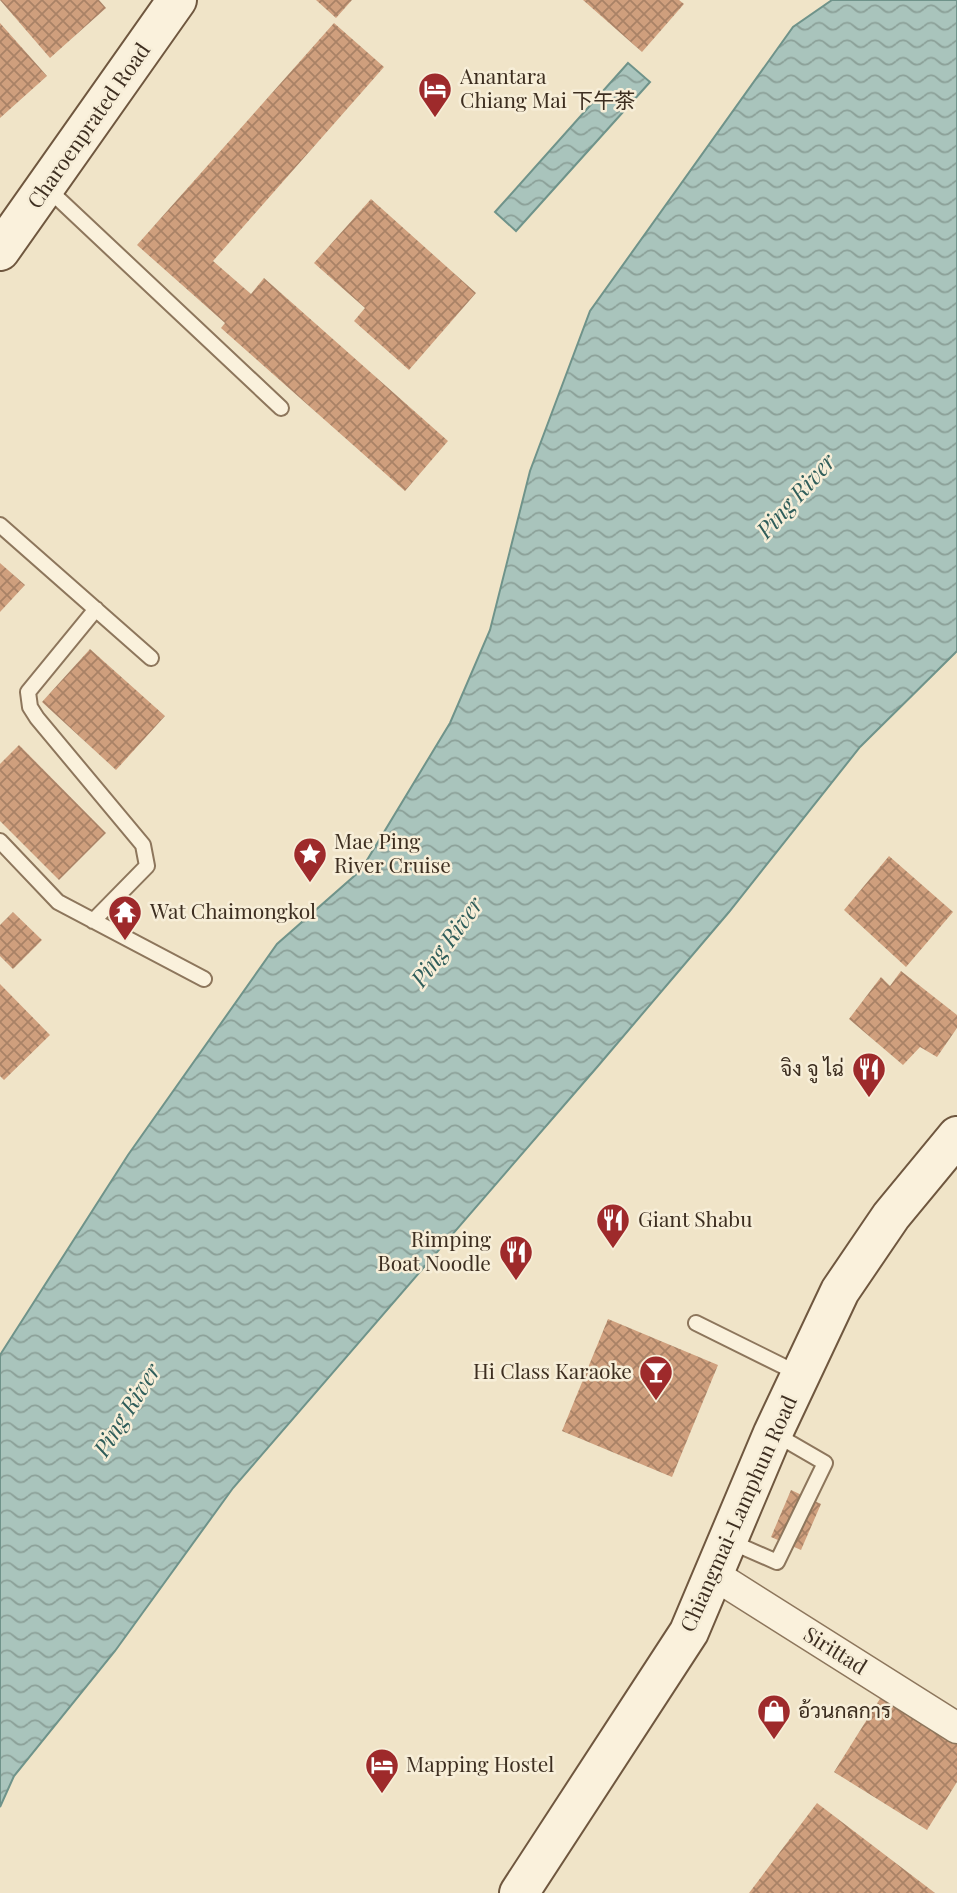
<svg xmlns="http://www.w3.org/2000/svg" width="957" height="1893" viewBox="0 0 957 1893" font-family="'Playfair Display','Noto Sans SC',Sarabun,serif">
<style>
.water{fill:url(#water-waves);stroke:#6f938a;stroke-width:2}
.building{fill:url(#building-cross-hatch)}
.lines{fill:none;stroke-linecap:round;stroke-linejoin:round}
.lane-casing{stroke:#8d765c;stroke-width:18}
.street-casing{stroke:#8d765c;stroke-width:33}
.secondary-casing{stroke:#6f573f;stroke-width:42}
.lane{stroke:#faf1dc;stroke-width:14}
.street{stroke:#faf1dc;stroke-width:30}
.secondary{stroke:#faf1dc;stroke-width:38}
.labels{text-anchor:middle;stroke-width:5;stroke-linejoin:round;paint-order:stroke}
.poi-label{font-size:21px;fill:#3d2e20;stroke:#f7eed8;text-anchor:start}
.street-label{font-size:21px;fill:#3d2e20;stroke:#f7eed8}
.water-label{font-size:23px;font-style:italic;fill:#2f5d5a;stroke:#f7eed8}
</style>
<defs>
<pattern id="water-waves" width="16" height="10" patternUnits="userSpaceOnUse" patternTransform="scale(1.75)"><rect width="16" height="10" fill="#a9c4bc"/><path d="M0 5q4-4 8 0t8 0" fill="none" stroke="#8ba098"/></pattern>
<pattern id="building-cross-hatch" width="8" height="8" patternUnits="userSpaceOnUse" patternTransform="scale(1.75)"><rect width="8" height="8" fill="#cf9f7d"/><path d="M0 0l8 8M0 8l8-8" fill="none" stroke="#a98266"/></pattern>
</defs>
<rect width="100%" height="100%" fill="#f0e4c8"/>
<path class="water" d="M 832,0 L 957,0 L 957,651 L 860,747 L 729,912 L 598,1066 L 233,1488 L 115,1651 L 14,1776 L 0,1807 L 0,1355 L 128,1155 L 277,944 L 361,870 L 450,723 L 490,630 L 530,471 L 590,311 L 793,27 Z
M 628,63 L 650,82 L 516,231 L 495,212 Z"/>
<path class="building" d="M 0,0 L 99,0 L 106,8 L 50,58 Z
M 316,0 L 352,0 L 336,18 Z
M 583,0 L 679,0 L 684,4 L 642,52 Z
M 0,23 L 47,76 L 0,118 Z
M 334,23 L 384,67 L 213,261 L 251,294 L 264,278 L 448,441 L 405,491 L 221,328 L 225,323 L 137,245 Z
M 371,199 L 476,293 L 409,370 L 354,321 L 365,308 L 314,263 Z
M 0,563 L 25,585 L 0,612 Z
M 90,649 L 165,716 L 116,770 L 42,702 Z
M 19,745 L 106,833 L 59,880 L 0,821 L 0,764 Z
M 889,856 L 953,912 L 906,967 L 844,910 Z
M 13,912 L 42,940 L 13,969 L 0,956 L 0,925 Z
M 901,971 L 957,1015 L 957,1028 L 937,1057 L 920,1047 L 903,1065 L 849,1019 L 881,977 L 890,986 Z
M 0,984 L 50,1035 L 4,1080 L 0,1076 Z
M 608,1319 L 718,1365 L 672,1477 L 562,1431 Z
M 791,1490 L 821,1504 L 801,1550 L 771,1537 Z
M 883,1694 L 957,1740 L 957,1782 L 927,1830 L 834,1772 Z
M 817,1803 L 935,1893 L 749,1893 Z"/>
<g class="lines">
<g class="lane-casing">
<path id="lane" d="M 47,188 L 281,408
M 0,525 L 151,658
M 0,841 L 58,902 L 204,979
M 93,921 L 147,866 L 143,845 L 37,718 L 30,707 L 28,692 L 96,609
M 696,1323 L 799,1374
M 729,1541 L 777,1562 L 825,1463 L 775,1434"/>
</g>
<g class="street-casing">
<path id="street" d="M 713,1574 L 957,1728"/>
</g>
<g class="secondary-casing">
<path id="secondary" d="M 0,251 L 177,0
M 519,1893 L 689,1632 L 773,1433 L 840,1291 L 891,1216 L 957,1136"/>
</g>
<use href="#lane" class="lane"/>
<use href="#street" class="street"/>
<use href="#secondary" class="secondary"/>
</g>
<defs>
<g id="hotel-pin" transform="scale(1.75)"><path d="M0 17L-7.5 6A9.5 9.5 0 1 1 7.5 6Z" fill="#9e2a2b" stroke="#f7eed8"/><path d="M-6-4.5h1.5V1H6V5H4.5V3h-9V5H-6ZM-4 0a1.8 1.8 0 1 1 3.6 0ZM.5 0V-2.5h3Q6-2.5 6 0Z" fill="#fff"/></g>
<g id="sight-pin" transform="scale(1.75)"><path d="M0 17L-7.5 6A9.5 9.5 0 1 1 7.5 6Z" fill="#9e2a2b" stroke="#f7eed8"/><path d="M0-6L1.8-2.2L6-1.7L2.9 1.2L3.7 5.4L0 3.3L-3.7 5.4L-2.9 1.2L-6-1.7L-1.8-2.2Z" fill="#fff"/></g>
<g id="temple-pin" transform="scale(1.75)"><path d="M0 17L-7.5 6A9.5 9.5 0 1 1 7.5 6Z" fill="#9e2a2b" stroke="#f7eed8"/><path d="M0-6L5-2H3V0L6.5 2.5H4V6H1.5V3h-3V6H-4V2.5H-6.5L-3 0V-2H-5Z" fill="#fff"/></g>
<g id="restaurant-pin" transform="scale(1.75)"><path d="M0 17L-7.5 6A9.5 9.5 0 1 1 7.5 6Z" fill="#9e2a2b" stroke="#f7eed8"/><path d="M-5-6h1v4h1v-4h1v4h1v-4h1v5L-1.5 .5V6h-2V.5L-5-1ZM5-6V6H3V1.5H1.5Q1.5-4 5-6Z" fill="#fff"/></g>
<g id="bar-pin" transform="scale(1.75)"><path d="M0 17L-7.5 6A9.5 9.5 0 1 1 7.5 6Z" fill="#9e2a2b" stroke="#f7eed8"/><path d="M-6-5H6L.8 .8V4.5H3.5V6h-7V4.5H-.8V.8Z" fill="#fff"/></g>
<g id="shop-pin" transform="scale(1.75)"><path d="M0 17L-7.5 6A9.5 9.5 0 1 1 7.5 6Z" fill="#9e2a2b" stroke="#f7eed8"/><path d="M-5-2.5h2.3a2.7 3.5 0 0 1 5.4 0H5L5.5 6h-11ZM-1.5-2.5h3a1.5 2.3 0 0 0-3 0Z" fill="#fff"/></g>
</defs>
<g fill-rule="evenodd">
<use href="#hotel-pin" x="435" y="89"/>
<use href="#sight-pin" x="310" y="854"/>
<use href="#temple-pin" x="125" y="912"/>
<use href="#restaurant-pin" x="869" y="1069"/>
<use href="#restaurant-pin" x="613" y="1220"/>
<use href="#restaurant-pin" x="516" y="1252"/>
<use href="#bar-pin" x="656" y="1372"/>
<use href="#shop-pin" x="774" y="1711"/>
<use href="#hotel-pin" x="382" y="1765"/>
</g>
<g class="labels">
<g class="poi-label">
<text x="460" y="84">Anantara<tspan x="460" dy="24">Chiang Mai 下午茶</tspan></text>
<text x="334" y="849">Mae Ping<tspan x="334" dy="24">River Cruise</tspan></text>
<text x="150" y="919">Wat Chaimongkol</text>
<text x="844" y="1076" text-anchor="end">จิง จู ไฉ่</text>
<text x="638" y="1227">Giant Shabu</text>
<text x="491" y="1247" text-anchor="end">Rimping<tspan x="491" dy="24">Boat Noodle</tspan></text>
<text x="632" y="1379" text-anchor="end">Hi Class Karaoke</text>
<text x="798" y="1718">อ้วนกลการ</text>
<text x="406" y="1772">Mapping Hostel</text>
</g>
<g class="street-label">
<text transform="translate(89 126) rotate(-55)" y="7">Charoenprated Road</text>
<text transform="translate(739 1514) rotate(-66)" y="7">Chiangmai-Lamphun Road</text>
<text transform="translate(835 1651) rotate(32)" y="7">Sirittad</text>
</g>
<g class="water-label">
<text transform="translate(796 496) rotate(-48)" y="8">Ping River</text>
<text transform="translate(447 942) rotate(-54)" y="8">Ping River</text>
<text transform="translate(127 1410) rotate(-58)" y="8">Ping River</text>
</g>
</g>
</svg>
